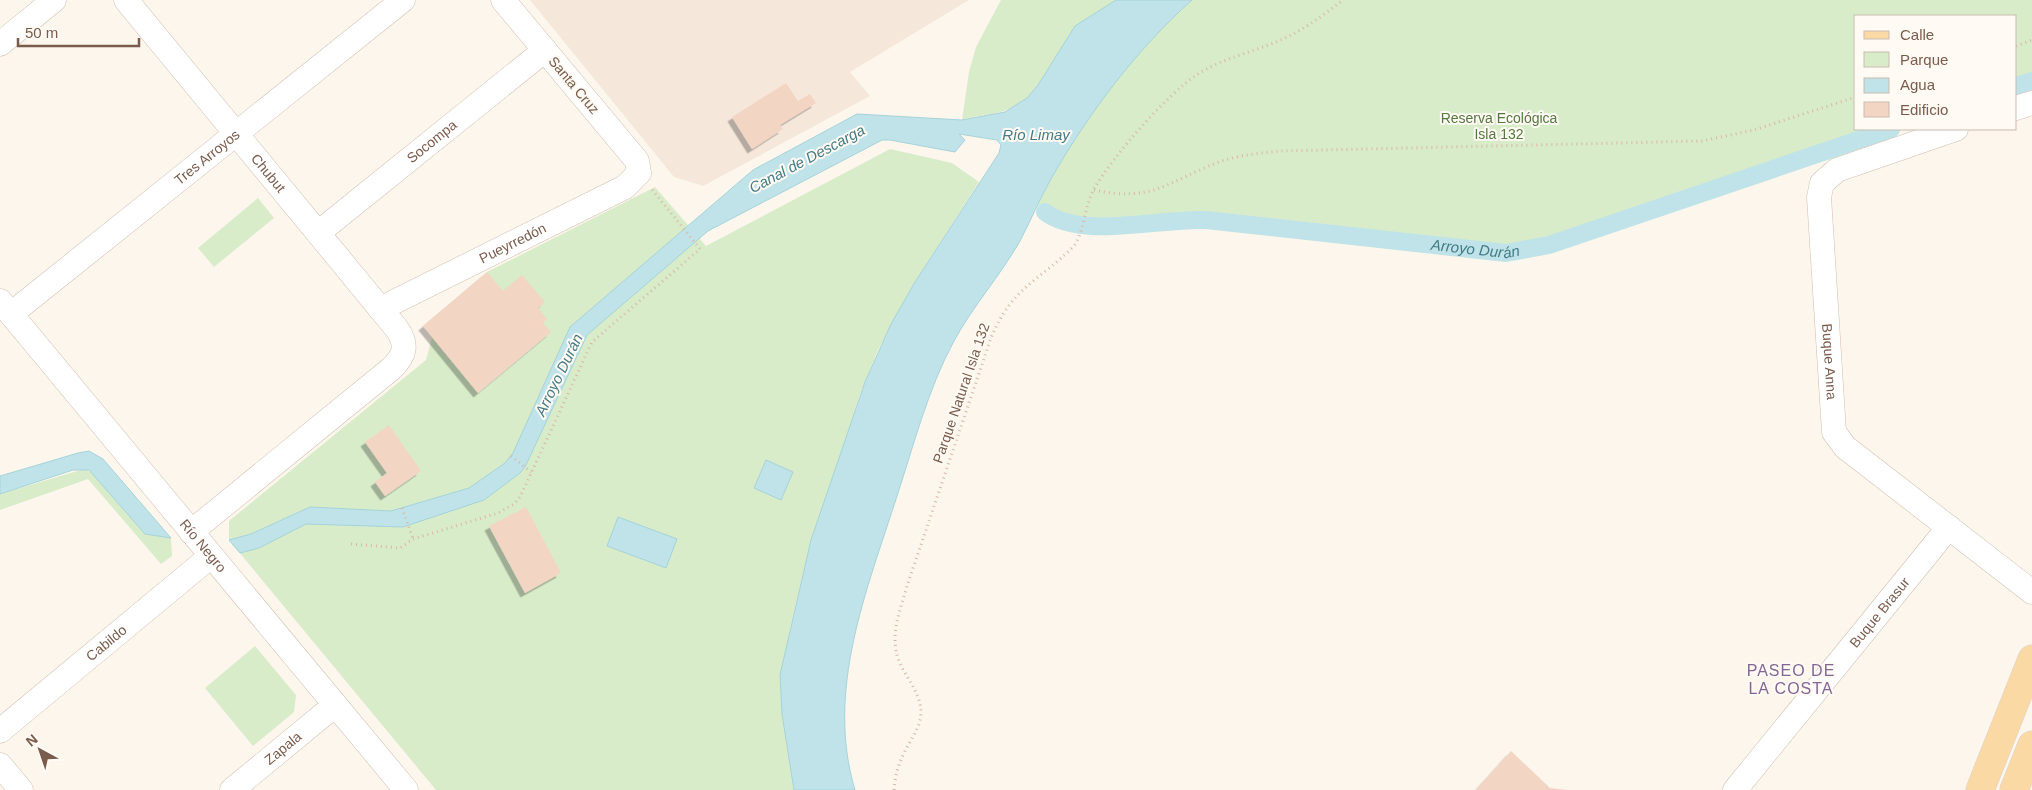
<svg xmlns="http://www.w3.org/2000/svg" width="2032" height="790" viewBox="0 0 2032 790" font-family="Helvetica,sans-serif">
<style>
.residential{fill:#f5e8da}
.green{fill:#d8ecc9}
.water{fill:#bfe3e8;stroke:#a5d3da}
.lines{fill:none;stroke-linecap:round;stroke-linejoin:round}
.canal{stroke:#bfe3e8;stroke-width:18}
.building{fill:#f3d5c3;filter:url(#shadow)}
.minor-casing{stroke:#d1beb0;stroke-width:25}
.major-casing{stroke:#dad1cd;stroke-width:29}
.path{stroke:#d9b8a5;stroke-width:3;stroke-dasharray:1 4;stroke-linecap:butt}
.minor{stroke:#fff;stroke-width:24}
.major{stroke:#fbd9a5;stroke-width:28}
.labels{text-anchor:middle;stroke-width:4;stroke-linejoin:round;paint-order:stroke}
.street-label{font-size:14px;fill:#7a5c4d;stroke:#fffaf3}
.park-label{font-size:14px;fill:#537a41;stroke:#fffaf3}
.water-label{font-size:15px;font-style:italic;fill:#437c86;stroke:#fffaf3}
.quarter-label{font-size:16px;letter-spacing:1px;fill:#846695;stroke:#fffaf3}
</style>
<defs>
<filter id="shadow"><feDropShadow dx="-4.5" dy="4.5" stdDeviation="0" flood-color="#0004"/></filter>
</defs>
<rect width="100%" height="100%" fill="#fdf6ec"/>
<path class="residential" d="M 530,0 L 969,0 L 850,72 L 870,96 L 703,186 L 674,177 Z"/>
<path class="green" d="M 1001,0 L 1116,0 L 1098,12 L 1027,98 C 1004,117 988,112 962,120 L 969,72 L 976,47 Z
M 1192,0 L 2032,0 L 2032,81 L 2016,86 L 2016,16 L 1856,16 L 1856,129 L 1891,129 L 1528,250 L 1486,252 L 1206,220 C 1167,218 1091,235 1059,221 C 1051,218 1044,212 1038,205 C 1072,132 1132,53 1192,0 Z
M 890,149 L 952,163 L 979,182 L 915,282 L 878,350 L 859,397 L 841,459 L 811,540 L 789,633 L 785,732 L 794,790 L 436,790 L 229,540 L 229,521 L 426,360 L 432,338 L 423,326 L 487,272 L 655,187 L 706,246 Z
M 258,198 L 274,218 L 214,267 L 198,248 Z
M 84,469 L 93,473 L 145,534 L 171,538 L 172,556 L 161,564 L 88,479 L 0,510 L 0,494 Z
M 255,646 L 296,695 L 294,712 L 253,746 L 205,688 Z"/>
<path class="water" d="M 1116,0 L 1192,0 C 1136,50 1089,113 1052,177 C 1040,198 1031,220 1020,241 C 1000,276 973,306 954,341 C 928,389 914,444 897,496 C 867,590 825,690 855,790 L 794,790 L 782,714 L 780,675 L 811,540 L 865,382 L 891,324 L 915,282 L 999,153 L 1001,145 L 997,140 L 959,134 L 965,140 L 955,152 L 890,140 L 882,140 L 708,231 L 587,335 L 525,467 L 520,473 L 484,500 L 403,527 L 306,524 L 259,548 L 240,553 L 229,540 L 251,534 L 310,507 L 391,511 L 469,488 L 505,463 L 513,453 L 570,327 L 753,170 L 857,114 L 962,120 L 1005,112 L 1027,98 L 1038,85 L 1075,26 Z
M 89,451 L 103,459 L 171,538 L 145,534 L 89,470 L 73,470 L 0,494 L 0,476 L 78,453 Z
M 766,460 L 793,472 L 781,500 L 754,488 Z
M 618,517 L 677,539 L 666,568 L 607,546 Z"/>
<g class="lines">
<g class="canal">
<path d="M 2016,86 L 2032,81"/>
<path id="s1" d="M 1045,212 C 1081,240 1160,218 1206,220 L 1506,253 L 1549,245 L 1891,129"/>
</g>
</g>
<path class="building" d="M 786,83 L 798,101 L 810,94 L 816,103 L 780,125 L 783,129 L 752,149 L 732,117 Z
M 487,272 L 503,291 L 522,275 L 545,302 L 538,308 L 547,319 L 543,323 L 551,332 L 478,393 L 423,326 Z
M 389,425 L 421,471 L 385,496 L 375,482 L 387,473 L 365,442 Z
M 526,507 L 561,573 L 525,593 L 489,526 Z
M 1511,751 L 1550,788 L 1569,790 L 1476,790 Z"/>
<g class="lines">
<g class="minor-casing">
<g id="minor">
<path id="s2" d="M 126,0 L 397,329 C 408,345 405,355 392,368 L 191,532"/>
<path d="M 0,44 L 54,0"/>
<path d="M 2016,108 L 2032,103"/>
<path id="s3" d="M 1956,129 L 1837,170 L 1822,183 L 1819,197 L 1834,432 L 1845,447 L 2032,592"/>
<path id="s4" d="M 318,233 L 545,50"/>
<path id="s5" d="M 0,301 L 406,790"/>
<path id="s6" d="M 380,309 L 625,187 L 639,173 L 637,161 L 633,156 L 503,0"/>
<path id="s7" d="M 11,314 L 403,0"/>
<path id="s8" d="M 0,731 L 211,556"/>
<path d="M 0,765 L 21,790"/>
<path id="s9" d="M 232,790 L 335,705"/>
<path id="s10" d="M 1735,790 L 1949,527"/>
</g>
</g>
<g class="major-casing">
<path id="major" d="M 1980,790 L 2032,659
M 2014,790 L 2032,745"/>
</g>
<path class="path" d="M 2016,46 L 2032,40
M 1094,190 C 1153,203 1168,181 1219,162 C 1239,155 1260,153 1281,151 L 1702,141 L 1754,130 L 1856,97
M 511,456 L 531,472
M 402,508 L 413,539
M 351,544 L 400,548 L 413,539 L 498,513 L 514,504 L 520,497 L 592,342 L 700,249 L 650,187
M 894,790 C 895,777 898,765 904,753 C 911,738 921,728 921,711 C 920,692 906,678 899,661 C 889,636 900,611 907,586 L 991,338 C 1012,287 1038,282 1074,246 C 1085,230 1084,207 1094,189 C 1113,156 1166,95 1198,74 C 1226,56 1260,51 1289,36 C 1308,27 1326,13 1343,0"/>
<use href="#minor" class="minor"/>
<use href="#major" class="major"/>
</g>
<g class="labels">
<g class="street-label">
<text transform="translate(574 85) rotate(50)" y="5">Santa Cruz</text>
<text dy="5" stroke="none"><textPath href="#s4" startOffset="146">Socompa</textPath></text>
<text dy="5" stroke="none"><textPath href="#s7" startOffset="251">Tres Arroyos</textPath></text>
<text dy="5" stroke="none"><textPath href="#s2" startOffset="224">Chubut</textPath></text>
<text dy="5" stroke="none"><textPath href="#s6" startOffset="148">Pueyrredón</textPath></text>
<text dy="5" stroke="none"><textPath href="#s3" startOffset="325">Buque Anna</textPath></text>
<text transform="translate(961 393) rotate(-71)" y="5">Parque Natural Isla 132</text>
<text dy="5" stroke="none"><textPath href="#s5" startOffset="318">Río Negro</textPath></text>
<text dy="5" stroke="none"><textPath href="#s10" startOffset="229">Buque Brasur</textPath></text>
<text dy="5" stroke="none"><textPath href="#s8" startOffset="138">Cabildo</textPath></text>
<text dy="5" stroke="none"><textPath href="#s9" startOffset="66">Zapala</textPath></text>
</g>
<g class="park-label">
<text x="1499" y="123">Reserva Ecológica<tspan x="1499" dy="16">Isla 132</tspan></text>
</g>
<g class="water-label">
<text x="1036" y="140">Río Limay</text>
<text transform="translate(807 159) rotate(-28)" y="5">Canal de Descarga</text>
<text dy="5" stroke="none"><textPath href="#s1" startOffset="435">Arroyo Durán</textPath></text>
<text transform="translate(559 375) rotate(-64)" y="5">Arroyo Durán</text>
</g>
<g class="quarter-label">
<text x="1791" y="676">PASEO DE<tspan x="1791" dy="18">LA COSTA</tspan></text>
</g>
</g>
<rect x="1854" y="15" width="162" height="115" fill="#fffaf3" stroke="#cabbb1"/>
<rect x="1864" y="31" width="25" height="8" fill="#fbd9a5" stroke="#cabbb1"/>
<text x="1900" y="40" font-size="15" fill="#7a5c4d">Calle</text>
<rect x="1864" y="52" width="25" height="15" fill="#d8ecc9" stroke="#cabbb1"/>
<text x="1900" y="65" font-size="15" fill="#7a5c4d">Parque</text>
<rect x="1864" y="78" width="25" height="15" fill="#bfe3e8" stroke="#cabbb1"/>
<text x="1900" y="90" font-size="15" fill="#7a5c4d">Agua</text>
<rect x="1864" y="102" width="25" height="15" fill="#f3d5c3" stroke="#cabbb1"/>
<text x="1900" y="115" font-size="15" fill="#7a5c4d">Edificio</text>
<g transform="translate(40 750) rotate(320)" stroke="#fffaf3" stroke-width="4" paint-order="stroke">
<path d="M0-4L9 19L0 12L-9 19Z" fill="#7a5c4d"/>
<text y="-8" font-size="14" font-weight="bold" text-anchor="middle" fill="#7a5c4d">N</text>
</g>
<path d="M18 38v8h121v-8" fill="none" stroke="#7a5c4d" stroke-width="2.5"/>
<text x="25" y="38" font-size="15" fill="#7a5c4d" stroke="#fffaf3" stroke-width="4" paint-order="stroke">50 m</text>
</svg>
